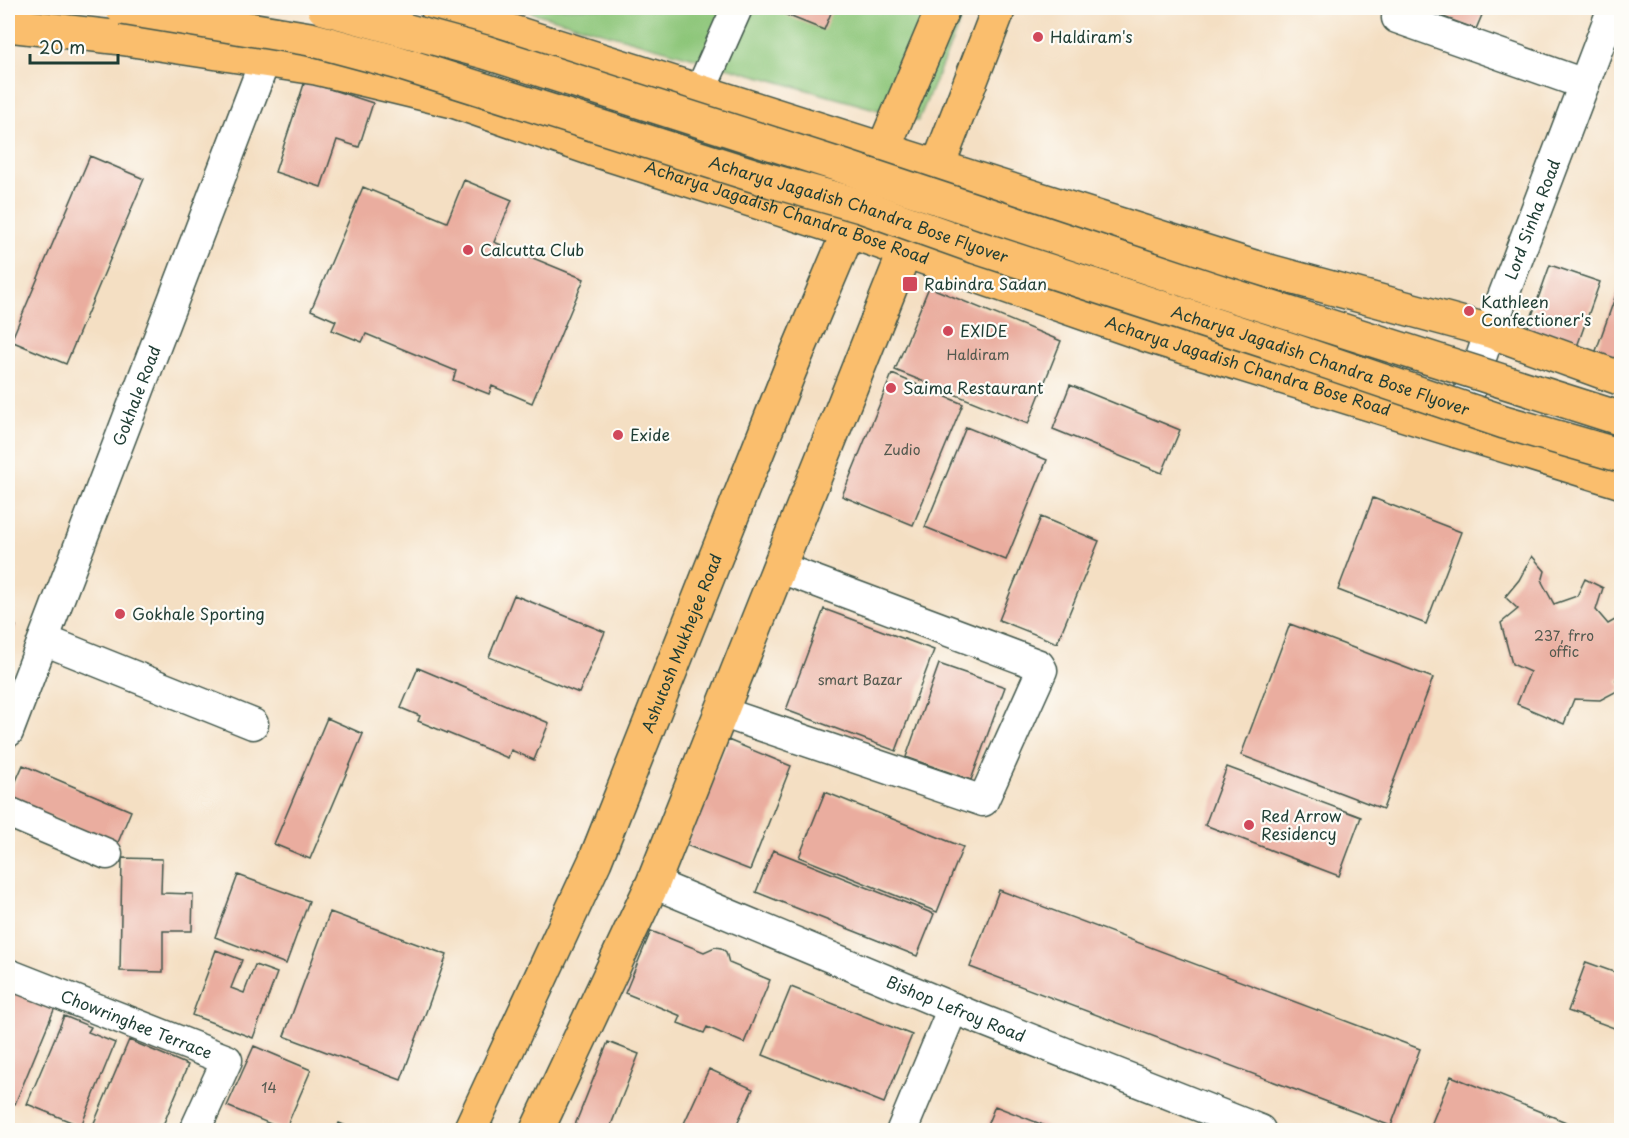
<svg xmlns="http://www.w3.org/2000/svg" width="1629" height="1138" viewBox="0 0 1629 1138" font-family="'Playpen Sans',sans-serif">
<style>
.green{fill:#8dc679;stroke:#568256;stroke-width:1.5}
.building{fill:#eaad9f}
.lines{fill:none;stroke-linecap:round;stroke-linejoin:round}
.minor-casing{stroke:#3f5549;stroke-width:33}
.major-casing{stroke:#3f5549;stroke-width:36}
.minor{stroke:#fff;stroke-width:30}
.major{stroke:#fabe6d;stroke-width:33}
.highway-bridge-casing{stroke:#3f5549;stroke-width:36;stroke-linecap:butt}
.highway-bridge{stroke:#fabe6d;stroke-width:33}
.poi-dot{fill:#d1495b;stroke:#fdfcf7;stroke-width:2}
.labels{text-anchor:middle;stroke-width:4.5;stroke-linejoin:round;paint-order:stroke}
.number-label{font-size:14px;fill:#52594f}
.poi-label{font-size:16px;fill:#1f3d34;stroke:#fdfcf7;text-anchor:start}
.street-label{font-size:16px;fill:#1f3d34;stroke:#fdfcf7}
</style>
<rect width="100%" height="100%" fill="#fdfcf7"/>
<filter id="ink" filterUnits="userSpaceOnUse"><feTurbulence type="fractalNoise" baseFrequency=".0167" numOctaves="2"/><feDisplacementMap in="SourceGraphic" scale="12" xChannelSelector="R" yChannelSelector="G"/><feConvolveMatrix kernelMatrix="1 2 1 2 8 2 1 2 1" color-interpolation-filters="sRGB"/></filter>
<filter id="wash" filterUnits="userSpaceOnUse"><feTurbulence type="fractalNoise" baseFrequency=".008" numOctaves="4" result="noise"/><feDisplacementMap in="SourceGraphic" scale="24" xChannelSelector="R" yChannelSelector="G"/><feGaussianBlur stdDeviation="1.35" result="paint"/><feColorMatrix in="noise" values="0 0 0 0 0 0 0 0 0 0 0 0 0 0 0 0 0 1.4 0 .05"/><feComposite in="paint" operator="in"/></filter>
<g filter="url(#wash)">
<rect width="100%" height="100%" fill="#f4dfc3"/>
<path class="green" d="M 516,8 L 966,8 L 918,121 Z"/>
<g id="blocks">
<path class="building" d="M 769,8 L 833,8 L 824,30 Z
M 1419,8 L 1485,8 L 1476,29 Z
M 305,81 L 373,103 L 359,147 L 337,140 L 321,187 L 275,172 Z
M 90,156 L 144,179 L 66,364 L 11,341 Z
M 464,180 L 512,200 L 494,242 L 584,279 L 532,403 L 492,386 L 489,394 L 453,380 L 456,371 L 366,334 L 362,342 L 332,330 L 336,321 L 311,310 L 363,187 L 447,222 Z
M 1550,265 L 1600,282 L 1574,355 L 1524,338 Z
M 1622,278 L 1622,372 L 1592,362 Z
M 929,287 L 1061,341 L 1028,424 L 895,370 Z
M 892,374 L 963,404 L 913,525 L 842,496 Z
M 1070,385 L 1180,430 L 1162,473 L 1053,429 Z
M 966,427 L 1047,460 L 1006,560 L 925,527 Z
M 1373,498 L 1461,532 L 1426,624 L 1338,590 Z
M 1041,517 L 1099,541 L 1057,643 L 999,620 Z
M 1532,556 L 1545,571 L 1542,582 L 1554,604 L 1577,596 L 1585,579 L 1603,588 L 1596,610 L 1608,624 L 1622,616 L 1622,678 L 1616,680 L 1621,689 L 1600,700 L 1574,699 L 1564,724 L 1517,704 L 1530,672 L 1512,664 L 1501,623 L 1518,609 L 1505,597 L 1519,580 Z
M 514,595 L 605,632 L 579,693 L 489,657 Z
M 824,609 L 934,650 L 896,751 L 786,710 Z
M 8,622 L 16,626 L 8,646 Z
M 1290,624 L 1433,678 L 1383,809 L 1241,755 Z
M 939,664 L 1005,687 L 971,780 L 906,757 Z
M 418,668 L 549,723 L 534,760 L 511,750 L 508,758 L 418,721 L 420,716 L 401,708 Z
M 327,718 L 363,734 L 310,859 L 274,844 Z
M 728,740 L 791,766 L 750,870 L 686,845 Z
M 23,765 L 131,811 L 117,845 L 8,799 Z
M 1227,767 L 1361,817 L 1339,876 L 1205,825 Z
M 825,792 L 963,847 L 937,912 L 799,857 Z
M 773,850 L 934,914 L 917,956 L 756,892 Z
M 122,858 L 162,859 L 161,893 L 193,894 L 192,931 L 163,931 L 163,972 L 120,971 Z
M 238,875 L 309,901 L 286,964 L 215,937 Z
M 999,890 L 1420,1049 L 1391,1126 L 970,967 Z
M 330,912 L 447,955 L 401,1080 L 284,1036 Z
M 651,931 L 704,952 L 715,947 L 721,948 L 726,952 L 729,963 L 770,980 L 744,1043 L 707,1027 L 704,1033 L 678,1023 L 681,1016 L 625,993 Z
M 216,950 L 242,960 L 231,988 L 244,993 L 255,965 L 277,973 L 253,1038 L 192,1015 Z
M 1586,962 L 1622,975 L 1622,1031 L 1568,1011 Z
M 791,987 L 912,1035 L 884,1103 L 763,1055 Z
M 8,989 L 56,1005 L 15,1104 L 8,1100 Z
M 64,1016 L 91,1027 L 88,1032 L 115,1043 L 81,1126 L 27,1104 Z
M 129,1040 L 188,1065 L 161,1130 L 91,1130 Z
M 608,1042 L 639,1054 L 609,1130 L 573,1130 Z
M 254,1046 L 311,1070 L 285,1130 L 227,1106 Z
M 709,1069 L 753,1089 L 734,1130 L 681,1130 Z
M 1451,1076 L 1586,1130 L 1429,1130 Z
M 995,1106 L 1056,1130 L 985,1130 Z
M 339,1123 L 356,1130 L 336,1130 Z"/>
</g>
</g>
<g filter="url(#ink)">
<use href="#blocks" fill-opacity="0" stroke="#3f5549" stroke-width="1.5"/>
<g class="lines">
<g class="minor-casing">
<g id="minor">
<path d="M 1397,18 L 1584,84"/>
<path d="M 701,89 L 737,8"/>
<path id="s1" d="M 1456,432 L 1490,331 L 1613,8"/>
<path d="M 44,640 L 253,724"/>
<path d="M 721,712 L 983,801 L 1042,670 L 1039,665 L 778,567"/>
<path id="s2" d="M 8,732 L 265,60"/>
<path d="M 8,812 L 107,854"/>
<path id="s3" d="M 653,883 L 972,1016 L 1260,1130"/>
<path id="s4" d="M 8,974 L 227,1060 L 195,1130"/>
<path d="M 902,1130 L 953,1008"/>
</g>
</g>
<g class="major-casing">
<g id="major">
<path d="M 437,8 L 1254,267 L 1490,331 L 1622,379"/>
<path id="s5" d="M 8,25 L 113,37 L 316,68 L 453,101 L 592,149 L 848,231 L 1149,336 L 1622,482"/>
<path id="s6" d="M 470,1130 L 595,861 L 790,370 L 943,8"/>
<path d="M 537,1130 L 653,883 L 905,251 L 999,8"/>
</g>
</g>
<use href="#minor" class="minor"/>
<use href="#major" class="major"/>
<g class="highway-bridge-casing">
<g id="highway-bridge">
<path id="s7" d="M 122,8 L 310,39 L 396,62 L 772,181 L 861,206 L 976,247 L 1292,350 L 1504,422 L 1622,456"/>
<path d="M 324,8 L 485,52 L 839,165 L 1212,289 L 1622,419"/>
</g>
</g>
<use href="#highway-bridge" class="highway-bridge"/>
</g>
</g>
<g class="poi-dot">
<circle cx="1038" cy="37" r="6"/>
<circle cx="468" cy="250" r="6"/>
<rect x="902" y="276" width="16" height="16" rx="3"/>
<circle cx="1469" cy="311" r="6"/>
<circle cx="948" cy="331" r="6"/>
<circle cx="891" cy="388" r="6"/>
<circle cx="618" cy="435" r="6"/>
<circle cx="120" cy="614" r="6"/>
<circle cx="1249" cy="825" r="6"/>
</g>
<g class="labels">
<g class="number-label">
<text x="978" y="360">Haldiram</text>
<text x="902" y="455">Zudio</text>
<text x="1564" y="641">237, frro<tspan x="1564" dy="16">offic</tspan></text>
<text x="860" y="685">smart Bazar</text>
<text x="269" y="1093">14</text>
</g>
<g class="poi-label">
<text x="1050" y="43">Haldiram's</text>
<text x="480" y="256">Calcutta Club</text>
<text x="924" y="290">Rabindra Sadan</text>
<text x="1481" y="308">Kathleen<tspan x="1481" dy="18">Confectioner's</tspan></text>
<text x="960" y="337">EXIDE</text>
<text x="903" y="394">Saima Restaurant</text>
<text x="630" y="441">Exide</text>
<text x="132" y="620">Gokhale Sporting</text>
<text x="1261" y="822">Red Arrow<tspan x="1261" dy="18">Residency</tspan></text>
</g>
<g class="street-label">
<text dy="6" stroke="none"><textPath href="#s7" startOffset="765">Acharya Jagadish Chandra Bose Flyover</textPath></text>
<text dy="6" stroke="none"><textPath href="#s5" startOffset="804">Acharya Jagadish Chandra Bose Road</textPath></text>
<text dy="6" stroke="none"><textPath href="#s1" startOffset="226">Lord Sinha Road</textPath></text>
<text dy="6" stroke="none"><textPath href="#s7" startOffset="1251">Acharya Jagadish Chandra Bose Flyover</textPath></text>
<text dy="6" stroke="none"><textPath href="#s5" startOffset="1290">Acharya Jagadish Chandra Bose Road</textPath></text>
<text dy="6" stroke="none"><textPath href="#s2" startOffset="360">Gokhale Road</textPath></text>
<text dy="6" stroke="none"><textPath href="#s6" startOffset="531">Ashutosh Mukhejee Road</textPath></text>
<text dy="6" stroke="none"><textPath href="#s3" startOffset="328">Bishop Lefroy Road</textPath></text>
<text dy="6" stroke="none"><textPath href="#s4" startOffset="138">Chowringhee Terrace</textPath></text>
</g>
</g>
<rect width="1629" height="1138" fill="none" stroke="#fdfcf7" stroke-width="30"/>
<path d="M30 54v9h88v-9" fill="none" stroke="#1f3d34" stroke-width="3"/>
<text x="39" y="54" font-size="18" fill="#1f3d34" stroke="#fdfcf7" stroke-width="4.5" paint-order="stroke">20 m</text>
</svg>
